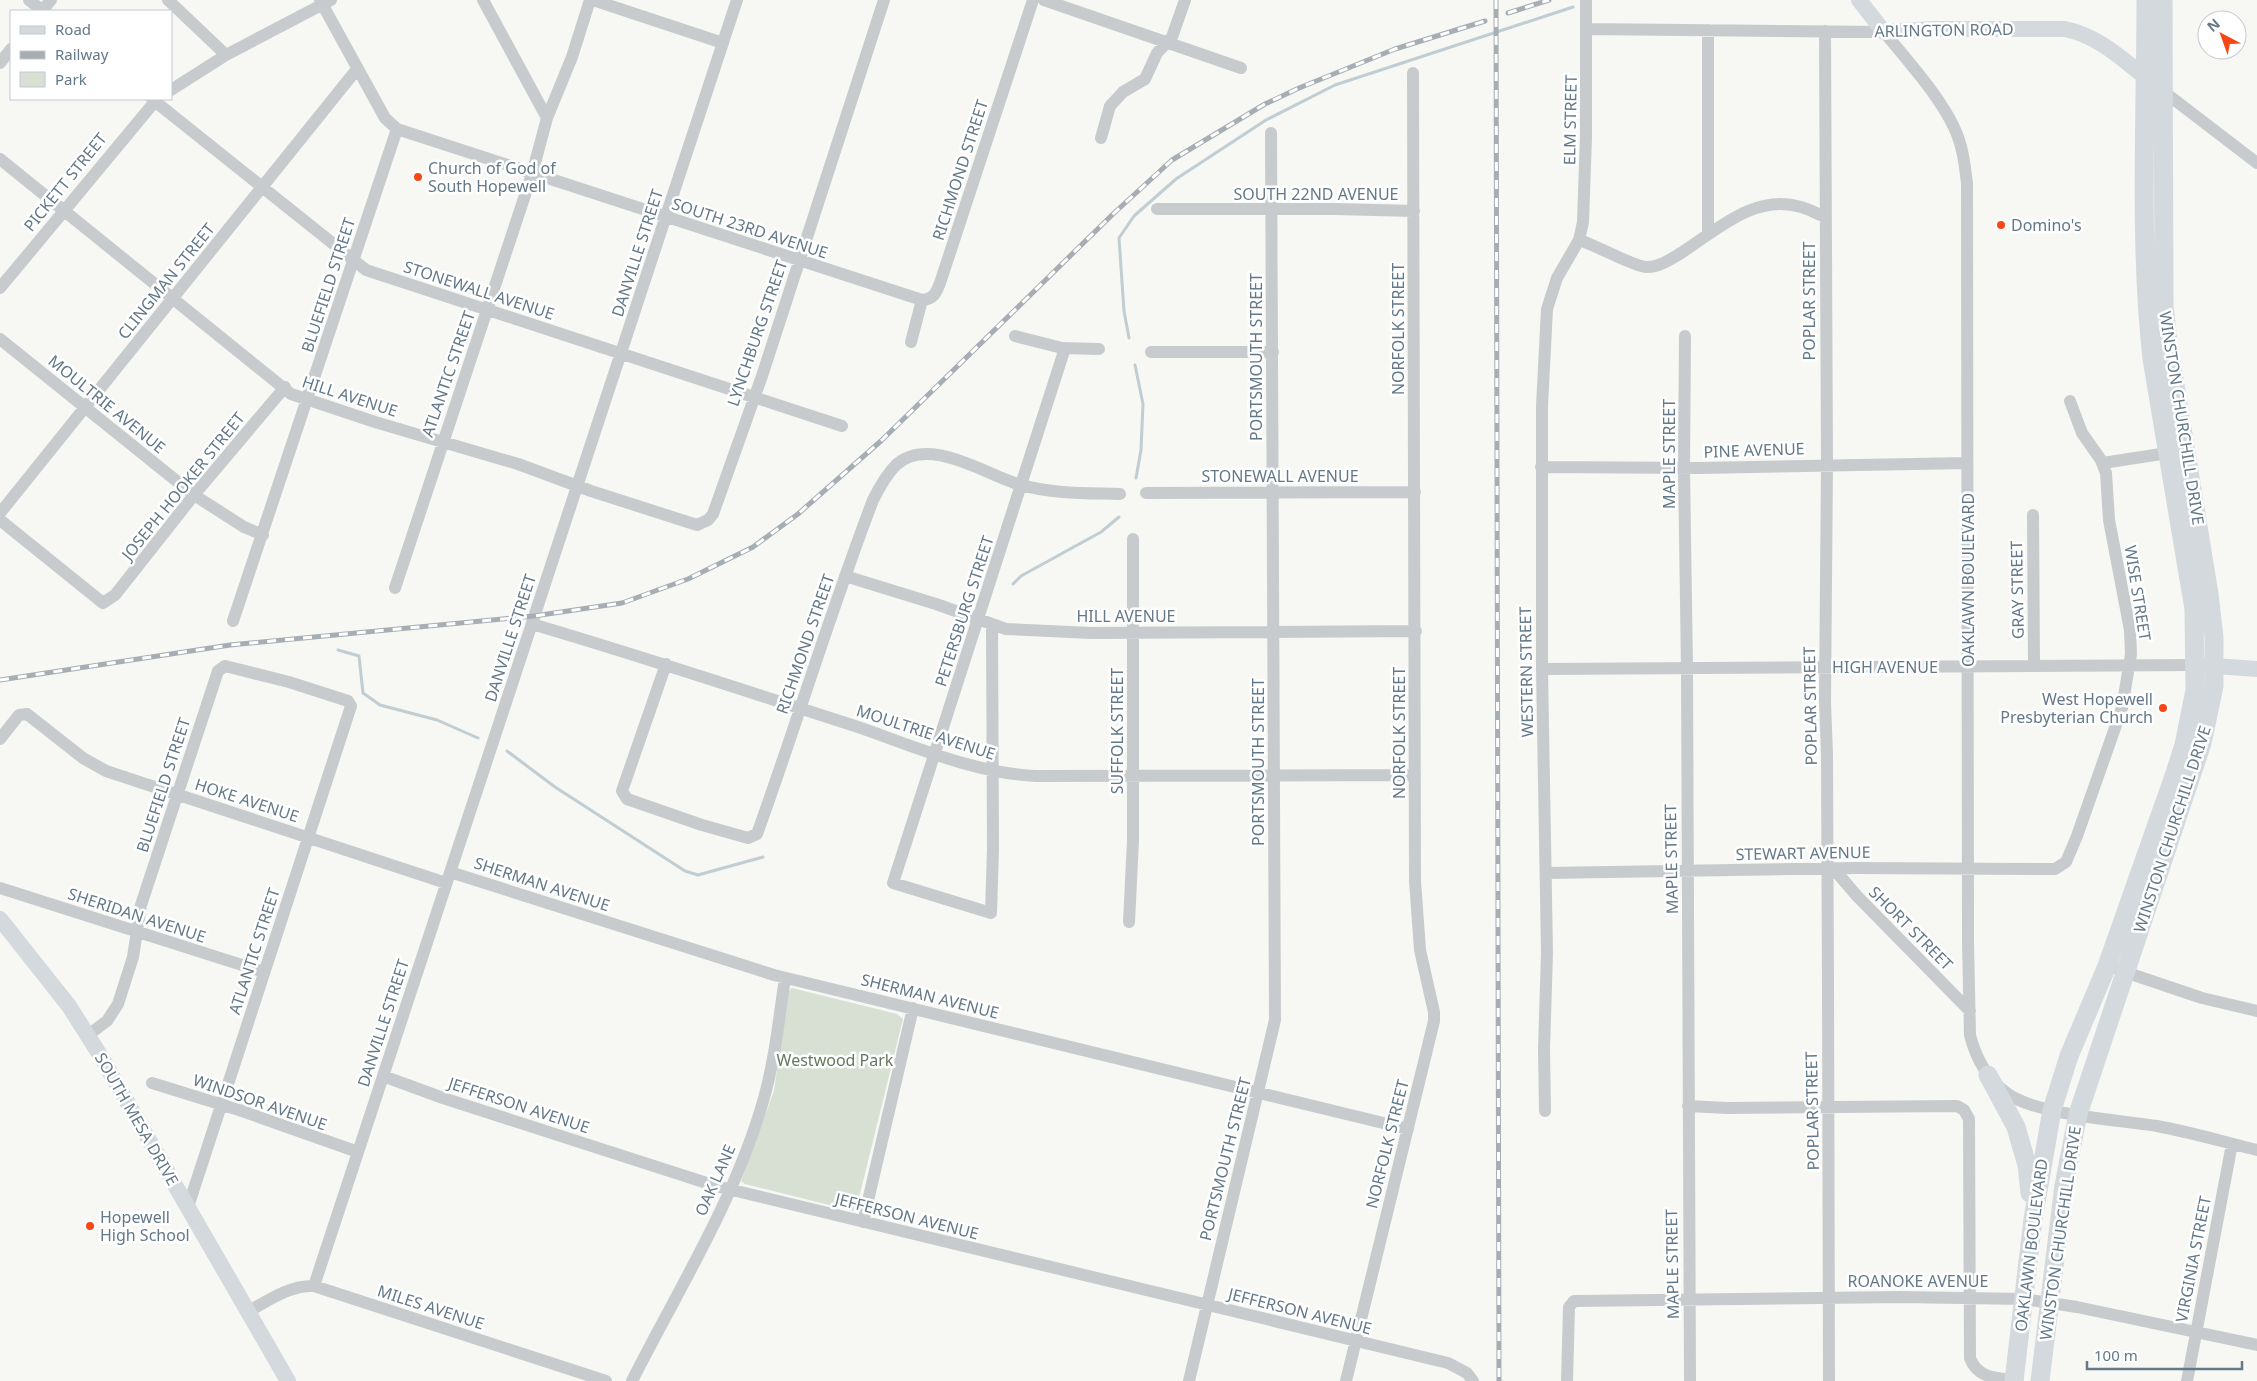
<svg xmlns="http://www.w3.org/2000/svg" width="2257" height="1381" viewBox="0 0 2257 1381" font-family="'Noto Sans',sans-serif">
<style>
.green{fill:#d8e0d4}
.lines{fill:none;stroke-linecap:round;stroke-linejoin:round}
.stream{stroke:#c0cdd2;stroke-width:3}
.minor{stroke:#c7cbce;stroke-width:12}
.major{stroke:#d4d9de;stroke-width:16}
.highway{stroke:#d4d9de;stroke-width:19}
.rail-casing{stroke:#a6adb3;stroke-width:5}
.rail{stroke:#fff;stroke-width:3;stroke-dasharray:9;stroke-linecap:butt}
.poi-dot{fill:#f54816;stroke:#fff;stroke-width:2}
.labels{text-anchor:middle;stroke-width:5;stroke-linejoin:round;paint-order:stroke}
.street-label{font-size:16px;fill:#637888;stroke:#fff}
.poi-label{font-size:16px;fill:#637888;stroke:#fff;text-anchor:start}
.park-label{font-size:16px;fill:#65795f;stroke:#fff}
</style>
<rect width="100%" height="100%" fill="#f7f7f4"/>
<path class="green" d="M 792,988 L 897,1014 L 903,1019 L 857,1206 L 853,1211 L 745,1184 L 741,1181 L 774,1091 L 788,992 Z"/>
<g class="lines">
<path class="stream" d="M 1129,338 L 1124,311 L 1119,238 L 1134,216 L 1176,179 L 1266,120 L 1335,85 L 1573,7
M 1135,365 L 1143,404 L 1141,450 L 1136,478
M 1013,584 L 1021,576 L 1101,532 L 1119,517
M 338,650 L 359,656 L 363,693 L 380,705 L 437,720 L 478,738
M 507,751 L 555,787 L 685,871 L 698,875 L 763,857"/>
<path class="minor" d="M 29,0 L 43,11
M 168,0 L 226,55
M 320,0 L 385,118 L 397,129 L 922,300
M 483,0 L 547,118
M 593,0 L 723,43
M 1044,0 L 1241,68
M 42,11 L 51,0
M 1586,29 L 1884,32 C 1908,61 1948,105 1959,140 C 1964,154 1965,168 1967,183 L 1968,943 L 1970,1035 C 1976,1059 1988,1080 2008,1094 C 2038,1115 2118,1120 2157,1126 C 2190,1132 2224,1142 2257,1150
M 1708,30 L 1708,234
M 1825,31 L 1827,464 L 1825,702 L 1827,755 L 1828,984 L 1829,1381
M 0,63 L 11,49
M 171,90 L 226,55 L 331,0
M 2163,91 L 2257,163
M 152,99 L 366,270 L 842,426
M 1101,138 L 1110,106 L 1123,92 L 1145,79 L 1157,53 L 1172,37 L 1185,0
M 0,159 L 291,394 L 375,422 L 518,464 L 591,491 L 697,525 L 708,520 L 713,514 L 762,376 L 884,0
M 1157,209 L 1335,209 L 1414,211
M 1579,240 C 1596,245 1632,266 1646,267 C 1658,268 1671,259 1681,253 C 1717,230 1755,193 1801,207 C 1809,209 1817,214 1826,217
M 0,288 L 157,99
M 1015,336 L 1062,348 L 1099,349
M 1685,336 L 1684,468 L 1687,668 L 1690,1381
M 0,339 L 194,495 L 244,527 L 263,535
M 911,342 L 922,300 C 934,299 936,293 940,283 L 1033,0
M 1151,352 L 1273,352
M 2103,463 L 2174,452
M 1541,467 L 1701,468 L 1967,463
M 1146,493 L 1415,492
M 0,513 L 357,69
M 2033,515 L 2034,665
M 0,520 L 103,603 L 115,595 L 194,495 L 285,387
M 845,576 L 936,604 L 1006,629 L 1091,633 L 1416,631
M 395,588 L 532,174 L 547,118 L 572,57 L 590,0
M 233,621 L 397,129
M 532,624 C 641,656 749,692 858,727 C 916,747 974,773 1036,776 L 1415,775
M 992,626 L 993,848 L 991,913 L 893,883 L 1065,348
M 666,664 L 622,791 L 627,799 L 702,825 L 748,838 L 757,834 C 797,723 831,610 873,500 C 879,488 886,475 896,465 C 929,435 986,475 1021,485 C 1054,494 1086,493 1120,494
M 1542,669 L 2197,665
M 0,739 L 19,715 L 27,714 L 83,758 L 106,771 L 446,883
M 1828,868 L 1839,875 L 1857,896 L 1970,1011
M 450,872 L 774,975 L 1408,1129
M 1546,873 L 1856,868 L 2055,869 L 2066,862 L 2077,836 L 2122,708 L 2131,654 L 2130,630 L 2109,520 L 2106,473 L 2101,460 L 2082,433 L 2070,401
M 0,888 L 264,972
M 1129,922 L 1133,840 L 1133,539
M 2119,970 L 2202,998 L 2257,1011
M 88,1035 L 107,1021 L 118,1004 L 133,957 L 141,905 L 218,671 L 225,666 L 289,682 L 348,701 L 351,706 L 188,1207
M 383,1076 L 443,1098 L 716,1186 L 1448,1363 L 1467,1373 L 1473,1381
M 152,1083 L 239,1110 L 358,1152
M 1688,1106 L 1727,1108 L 1957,1106 L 1964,1110 L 1969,1119 L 1970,1358 C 1977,1378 1996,1378 2014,1380
M 1545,1111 L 1544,1049 L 1547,953 L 1542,669 L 1542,406 L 1547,309 L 1557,278 L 1579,240 L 1583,222 L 1586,137 L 1586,0
M 863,1222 L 913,1008
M 314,1286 L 737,0
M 249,1311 C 269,1300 290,1285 314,1286 L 606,1381
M 632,1381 C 679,1288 736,1198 764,1098 C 775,1059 779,1018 785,978
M 1189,1381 L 1275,1020 L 1271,133
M 1346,1381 L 1434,1021 L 1434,1012 L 1420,950 L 1415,881 L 1413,73
M 1567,1381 L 1569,1307 L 1574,1301 L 1901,1297 L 2024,1299 L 2077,1307 L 2257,1345
M 2187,1381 L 2232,1144"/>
<path class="major" d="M 1859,0 L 1884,32 L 1934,29 L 2065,29 C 2100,36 2125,62 2153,83
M 2201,665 L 2257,669
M 0,919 L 69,1006 L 100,1055 L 288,1381"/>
<path class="highway" d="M 1988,1075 L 2016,1127 L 2027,1165 L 2030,1193
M 2014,1381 L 2033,1219 L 2052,1110 L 2069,1056 L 2107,966 L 2173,779 L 2184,745 L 2195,690 L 2194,609 L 2152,359 C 2139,240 2146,119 2146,0
M 2040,1381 L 2064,1185 L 2078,1114 L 2202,743 L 2214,686 L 2214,637 L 2209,594 L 2168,342 L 2164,305 L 2163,0"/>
<g class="rail-casing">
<path id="rail" d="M 1496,0 L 1499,1381
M 1508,13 L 1549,0
M 0,680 L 230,645 L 534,616 L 622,603 L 688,579 L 753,547 L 798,514 L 882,440 L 1113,214 L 1172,160 L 1265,104 L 1299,88 L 1395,49 L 1485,21"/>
</g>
<use href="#rail" class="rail"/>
</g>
<g class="poi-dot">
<circle cx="418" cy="177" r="5"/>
<circle cx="2001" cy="225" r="5"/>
<circle cx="2163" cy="708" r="5"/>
<circle cx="90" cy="1226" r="5"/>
</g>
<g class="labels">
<g class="street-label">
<text transform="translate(1944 30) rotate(-1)" y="6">ARLINGTON ROAD</text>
<text transform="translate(1570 120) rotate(-89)" y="6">ELM STREET</text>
<text transform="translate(960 170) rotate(-72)" y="6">RICHMOND STREET</text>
<text transform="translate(65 182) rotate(-51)" y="6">PICKETT STREET</text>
<text x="1316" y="200">SOUTH 22ND AVENUE</text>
<text transform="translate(750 228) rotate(18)" y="6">SOUTH 23RD AVENUE</text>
<text transform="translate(637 253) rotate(-72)" y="6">DANVILLE STREET</text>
<text transform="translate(166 281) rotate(-51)" y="6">CLINGMAN STREET</text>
<text transform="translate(328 285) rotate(-72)" y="6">BLUEFIELD STREET</text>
<text transform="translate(479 290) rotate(18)" y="6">STONEWALL AVENUE</text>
<text transform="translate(1809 301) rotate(-90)" y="6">POPLAR STREET</text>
<text transform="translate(1398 329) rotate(-90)" y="6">NORFOLK STREET</text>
<text transform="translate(757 333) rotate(-71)" y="6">LYNCHBURG STREET</text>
<text transform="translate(1256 357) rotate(-90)" y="6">PORTSMOUTH STREET</text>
<text transform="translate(448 374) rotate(-71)" y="6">ATLANTIC STREET</text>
<text transform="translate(350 396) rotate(18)" y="6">HILL AVENUE</text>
<text transform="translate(107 404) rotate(39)" y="6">MOULTRIE AVENUE</text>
<text transform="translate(2182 418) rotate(81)" y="6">WINSTON CHURCHILL DRIVE</text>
<text transform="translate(1754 450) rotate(-2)" y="6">PINE AVENUE</text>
<text transform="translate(1669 454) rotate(-90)" y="6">MAPLE STREET</text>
<text x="1280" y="482">STONEWALL AVENUE</text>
<text transform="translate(183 486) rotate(-51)" y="6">JOSEPH HOOKER STREET</text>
<text transform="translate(1968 580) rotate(-90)" y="6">OAKLAWN BOULEVARD</text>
<text transform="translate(2017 590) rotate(-91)" y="6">GRAY STREET</text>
<text transform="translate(2138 593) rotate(81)" y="6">WISE STREET</text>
<text transform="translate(964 611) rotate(-72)" y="6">PETERSBURG STREET</text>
<text x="1126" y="622">HILL AVENUE</text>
<text transform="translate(510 638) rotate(-72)" y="6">DANVILLE STREET</text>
<text transform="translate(805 644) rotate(-71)" y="6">RICHMOND STREET</text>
<text x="1885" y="673">HIGH AVENUE</text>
<text transform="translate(1526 672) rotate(-91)" y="6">WESTERN STREET</text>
<text transform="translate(1810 706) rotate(-91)" y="6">POPLAR STREET</text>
<text transform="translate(1117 731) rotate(-90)" y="6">SUFFOLK STREET</text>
<text transform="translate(926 732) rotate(18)" y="6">MOULTRIE AVENUE</text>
<text transform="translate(1399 733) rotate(-90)" y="6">NORFOLK STREET</text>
<text transform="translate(1258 762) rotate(-90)" y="6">PORTSMOUTH STREET</text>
<text transform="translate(163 785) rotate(-72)" y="6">BLUEFIELD STREET</text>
<text transform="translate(247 800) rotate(18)" y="6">HOKE AVENUE</text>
<text transform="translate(2172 829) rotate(-72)" y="6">WINSTON CHURCHILL DRIVE</text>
<text transform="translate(1803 853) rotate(-1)" y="6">STEWART AVENUE</text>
<text transform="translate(1671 859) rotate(-91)" y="6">MAPLE STREET</text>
<text transform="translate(542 884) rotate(18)" y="6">SHERMAN AVENUE</text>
<text transform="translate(137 915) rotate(18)" y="6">SHERIDAN AVENUE</text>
<text transform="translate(1911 928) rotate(45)" y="6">SHORT STREET</text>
<text transform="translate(254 951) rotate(-72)" y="6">ATLANTIC STREET</text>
<text transform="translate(930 996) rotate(14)" y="6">SHERMAN AVENUE</text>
<text transform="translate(383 1023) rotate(-72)" y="6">DANVILLE STREET</text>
<text transform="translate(260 1102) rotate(19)" y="6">WINDSOR AVENUE</text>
<text transform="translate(519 1105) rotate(18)" y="6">JEFFERSON AVENUE</text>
<text transform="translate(1812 1111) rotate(-91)" y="6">POPLAR STREET</text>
<text transform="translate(137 1119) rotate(60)" y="6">SOUTH MESA DRIVE</text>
<text transform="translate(1387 1144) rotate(-76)" y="6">NORFOLK STREET</text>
<text transform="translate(1225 1159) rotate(-76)" y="6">PORTSMOUTH STREET</text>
<text transform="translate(715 1180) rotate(-66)" y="6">OAK LANE</text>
<text transform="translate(907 1216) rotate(14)" y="6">JEFFERSON AVENUE</text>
<text transform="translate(2060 1233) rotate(-82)" y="6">WINSTON CHURCHILL DRIVE</text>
<text transform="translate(2031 1245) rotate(-83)" y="6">OAKLAWN BOULEVARD</text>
<text transform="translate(2193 1259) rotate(-79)" y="6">VIRGINIA STREET</text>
<text transform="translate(1672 1264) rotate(-91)" y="6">MAPLE STREET</text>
<text x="1918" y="1287">ROANOKE AVENUE</text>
<text transform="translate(431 1307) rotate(18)" y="6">MILES AVENUE</text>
<text transform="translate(1300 1311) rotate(14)" y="6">JEFFERSON AVENUE</text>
</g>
<g class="poi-label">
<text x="428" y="174">Church of God of<tspan x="428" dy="18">South Hopewell</tspan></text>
<text x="2011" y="231">Domino's</text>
<text x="2153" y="705" text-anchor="end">West Hopewell<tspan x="2153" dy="18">Presbyterian Church</tspan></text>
<text x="100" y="1223">Hopewell<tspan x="100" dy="18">High School</tspan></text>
</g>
<g class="park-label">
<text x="835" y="1066">Westwood Park</text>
</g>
</g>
<rect x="10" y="10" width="162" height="90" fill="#ffffff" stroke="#c1c9cf"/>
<rect x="20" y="26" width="25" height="8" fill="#d4d9de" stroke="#c1c9cf"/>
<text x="55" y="35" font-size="15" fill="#637888">Road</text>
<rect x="20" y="51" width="25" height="8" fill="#a6adb3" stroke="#c1c9cf"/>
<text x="55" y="60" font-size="15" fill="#637888">Railway</text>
<rect x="20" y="72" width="25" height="15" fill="#d8e0d4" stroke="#c1c9cf"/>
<text x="55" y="85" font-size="15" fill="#637888">Park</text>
<g transform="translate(2222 35) rotate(319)"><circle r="24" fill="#ffffff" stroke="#c1c9cf"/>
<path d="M0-4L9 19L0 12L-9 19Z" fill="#f54816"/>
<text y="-8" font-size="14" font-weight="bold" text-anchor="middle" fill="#637888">N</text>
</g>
<path d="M2087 1361v8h155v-8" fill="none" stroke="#637888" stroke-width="2.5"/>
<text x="2094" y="1361" font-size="15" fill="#637888" stroke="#ffffff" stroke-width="4" paint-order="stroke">100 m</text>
</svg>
